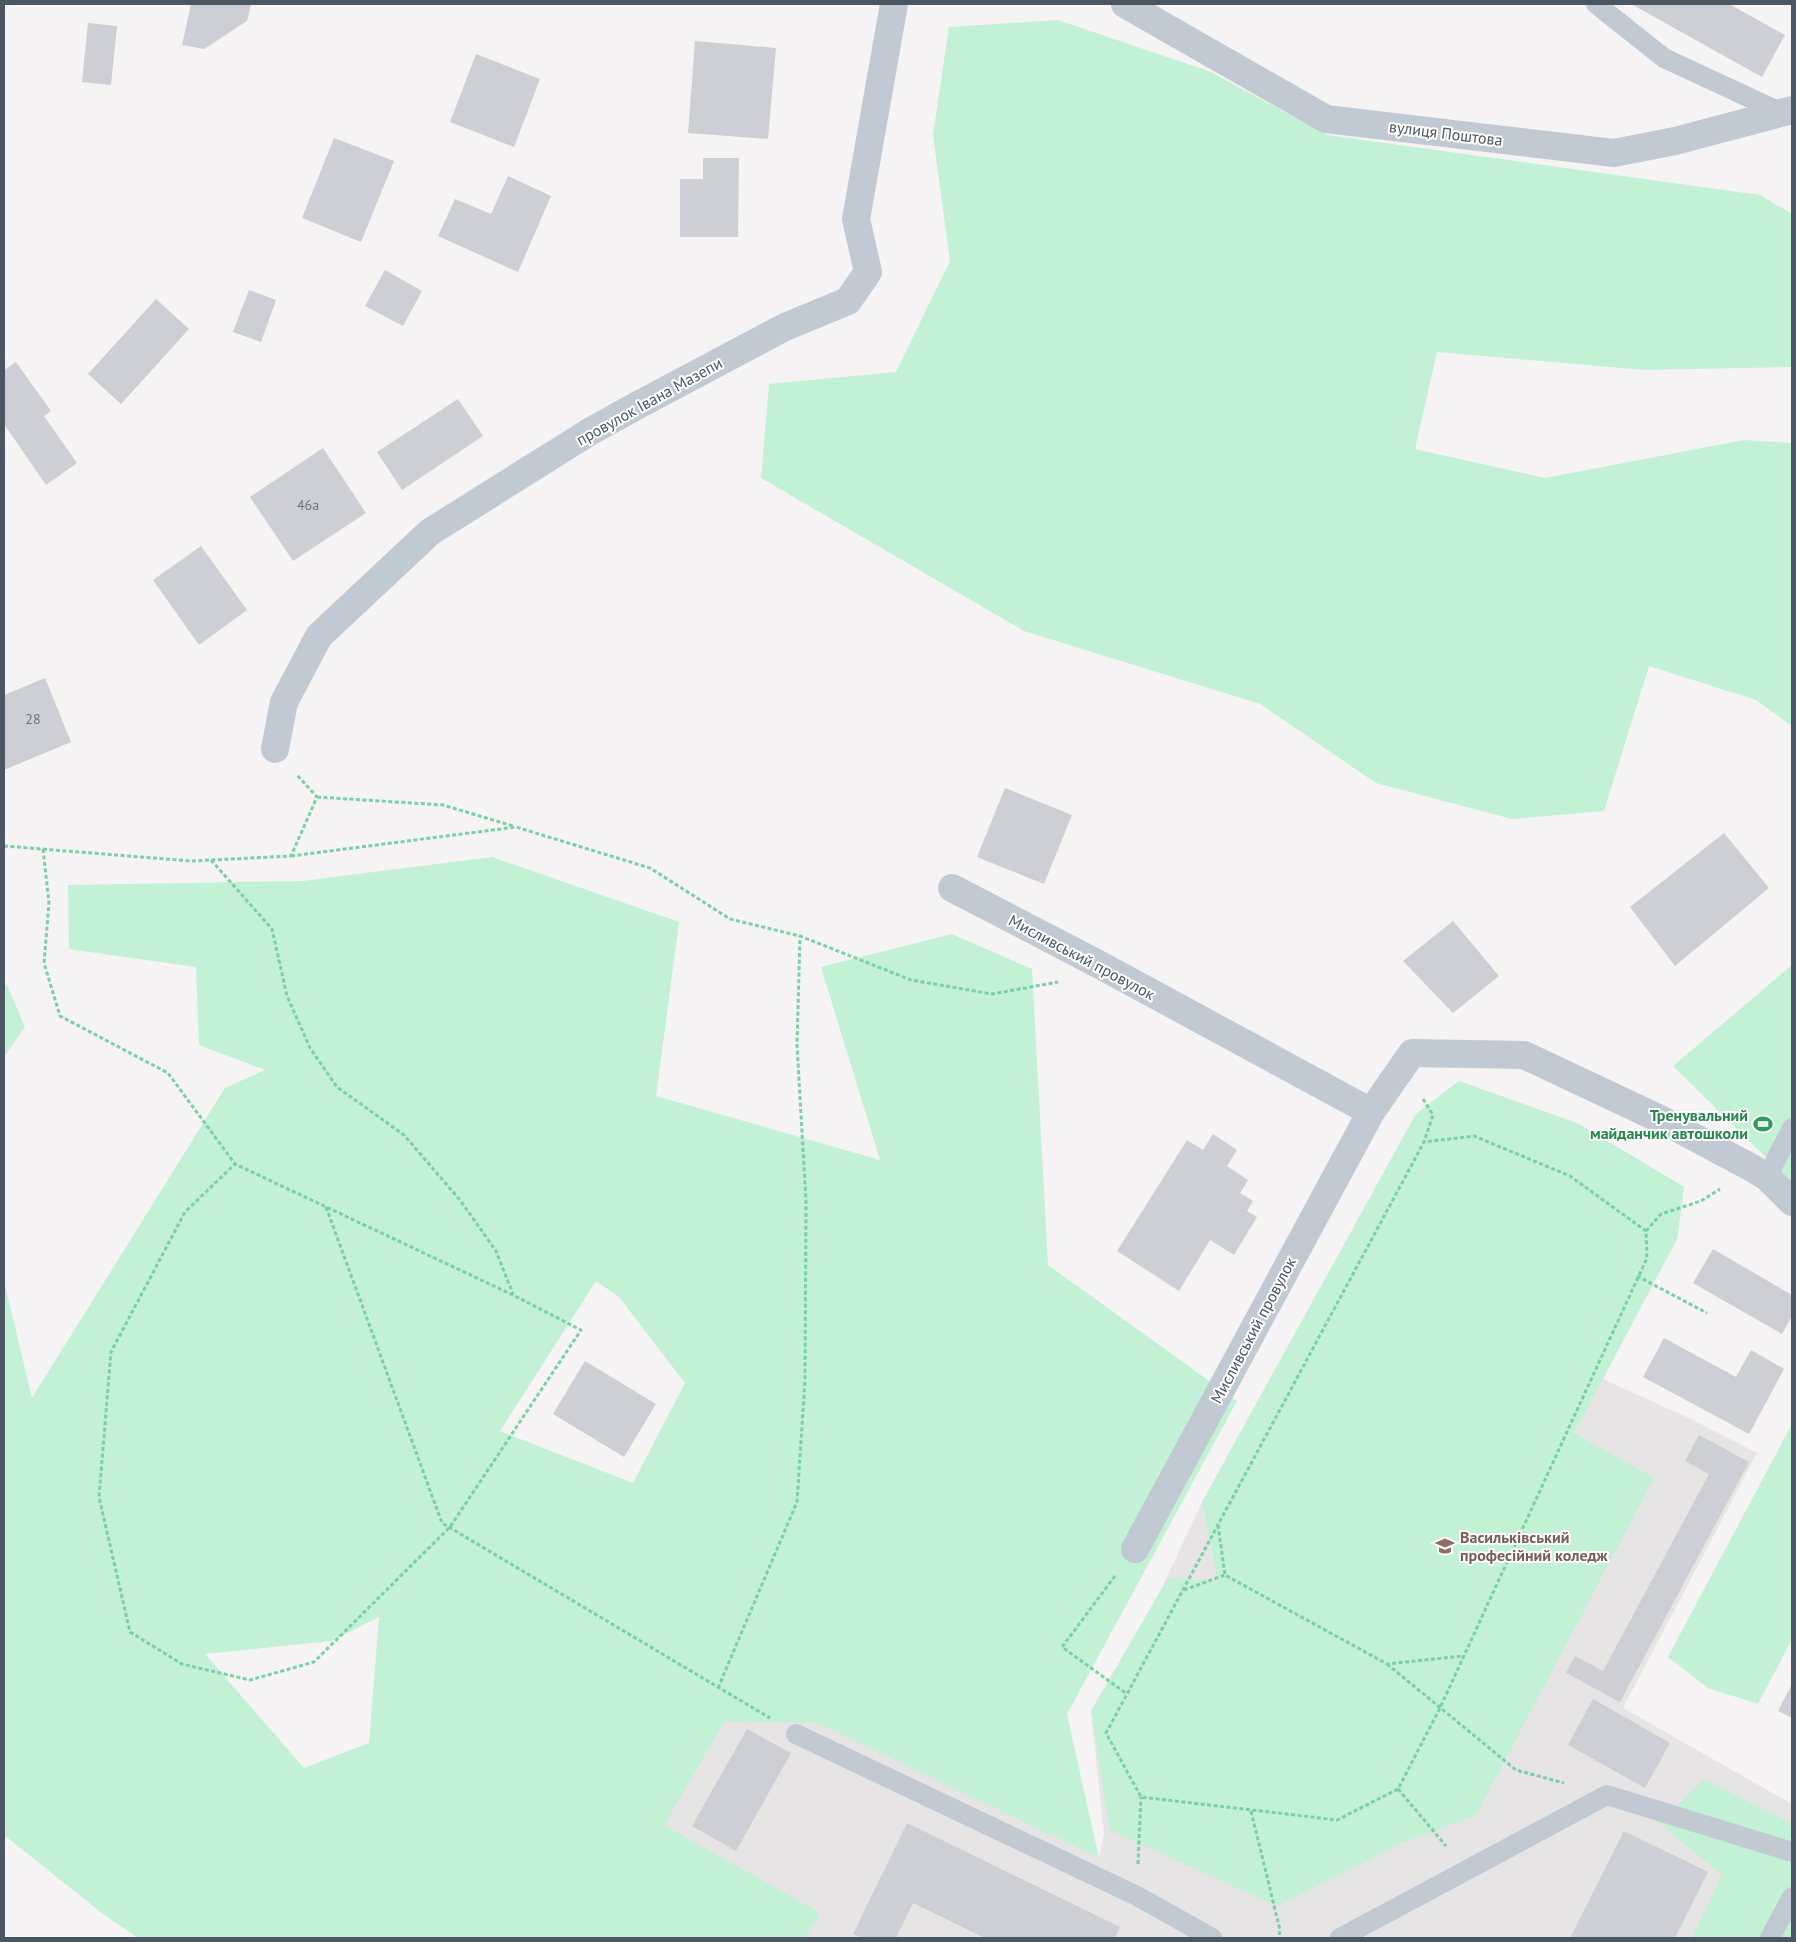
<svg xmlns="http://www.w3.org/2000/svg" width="1796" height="1942" viewBox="0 0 1796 1942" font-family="'PT Sans',sans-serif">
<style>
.education{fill:#e6e4e5}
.green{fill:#c3f1d5;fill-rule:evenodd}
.building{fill:#cdcfd5}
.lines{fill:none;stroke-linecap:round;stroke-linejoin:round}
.path{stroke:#7ad0a6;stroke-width:3;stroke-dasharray:4 2.5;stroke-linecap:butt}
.service{stroke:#c1cad2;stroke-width:20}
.minor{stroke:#c1cad2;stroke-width:28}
.labels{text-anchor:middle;stroke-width:4;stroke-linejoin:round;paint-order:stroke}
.number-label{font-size:14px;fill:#6b747e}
.street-label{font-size:16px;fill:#4a5661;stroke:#fff}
.leisure-label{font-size:16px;font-weight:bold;fill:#27864d;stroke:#fff;text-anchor:end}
.education-label{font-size:16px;font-weight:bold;fill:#785e54;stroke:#fff;text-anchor:start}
</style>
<rect width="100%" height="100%" fill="#f5f3f3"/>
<path class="education" d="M 1459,1081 L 1579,1124 L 1684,1187 L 1677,1239 L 1603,1379 L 1693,1420 L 1757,1453 L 1623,1708 L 1792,1804 L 1792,1938 L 701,1938 L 630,1828 L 724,1675 L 1099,1858 L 1104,1834 L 1091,1711 L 1161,1590 L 1202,1502 L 1416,1114 Z"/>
<path class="green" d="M 1058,20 L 1211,72 L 1327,135 L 1760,195 L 1792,214 L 1792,367 L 1645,370 L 1437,352 L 1415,449 L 1545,478 L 1744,440 L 1792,443 L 1792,726 L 1756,700 L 1649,666 L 1604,811 L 1512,819 L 1376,783 L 1260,704 L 1024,631 L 761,478 L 769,384 L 896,372 L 950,261 L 933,135 L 949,27 Z
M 492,857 L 679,922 L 656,1096 L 880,1160 L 821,967 L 952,934 L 1032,969 L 1048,1265 L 1237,1401 L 1067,1714 L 1099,1858 L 818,1723 L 725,1721 L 664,1825 L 820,1913 L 805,1938 L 138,1938 L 103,1914 L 4,1835 L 4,1281 L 32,1398 L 225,1088 L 265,1070 L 199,1045 L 196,967 L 69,949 L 68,885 L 302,881 ZM 596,1281 L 619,1297 L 685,1383 L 633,1483 L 500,1431 ZM 379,1617 L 369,1743 L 304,1768 L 205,1654 L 331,1641 Z
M 1792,965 L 1792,1183 L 1673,1066 Z
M 7,985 L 25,1027 L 4,1057 L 4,987 Z
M 1459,1081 L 1579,1124 L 1684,1187 L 1677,1239 L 1574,1433 L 1654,1478 L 1476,1815 L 1404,1842 L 1277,1906 L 1110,1830 L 1091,1711 L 1168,1578 L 1218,1582 L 1202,1502 L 1416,1114 Z
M 1792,1424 L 1792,1639 L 1758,1704 L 1708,1688 L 1668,1657 Z
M 1704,1779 L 1792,1824 L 1792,1938 L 1692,1938 L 1722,1875 L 1659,1823 Z"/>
<path class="building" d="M 191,4 L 251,4 L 247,21 L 204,49 L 182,45 Z
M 1631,4 L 1729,4 L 1785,35 L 1762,77 Z
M 88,23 L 117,26 L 111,85 L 82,82 Z
M 695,41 L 776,48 L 768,139 L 688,133 Z
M 476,54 L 540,79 L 514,147 L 450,122 Z
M 334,138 L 394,161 L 361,242 L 302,218 Z
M 703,158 L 739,158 L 738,237 L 680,237 L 680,179 L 703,179 Z
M 508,176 L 551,196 L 518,272 L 438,236 L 455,199 L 491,214 Z
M 385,270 L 422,291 L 403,326 L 365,306 Z
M 249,290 L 276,300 L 261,342 L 233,332 Z
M 156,299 L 189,329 L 121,404 L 88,374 Z
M 16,362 L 51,411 L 44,416 L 77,463 L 46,485 L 4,424 L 4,370 Z
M 458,399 L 483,436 L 402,490 L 377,452 Z
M 323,448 L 366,513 L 293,561 L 250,497 Z
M 201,546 L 247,610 L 199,645 L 153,580 Z
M 45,678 L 71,742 L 4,770 L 4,695 Z
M 1005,788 L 1072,815 L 1044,884 L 977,857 Z
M 1724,833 L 1769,888 L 1675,966 L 1630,907 Z
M 1453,921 L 1499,976 L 1453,1013 L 1403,961 Z
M 1213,1134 L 1237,1150 L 1227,1166 L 1248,1180 L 1240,1193 L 1253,1201 L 1247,1211 L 1257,1217 L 1234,1255 L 1210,1240 L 1179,1291 L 1117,1251 L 1187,1140 L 1203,1150 Z
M 1713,1249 L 1792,1295 L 1792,1316 L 1782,1334 L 1693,1283 Z
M 1664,1338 L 1736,1377 L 1751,1350 L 1784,1369 L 1749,1434 L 1643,1377 Z
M 585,1361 L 656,1404 L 624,1457 L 553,1414 Z
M 1699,1435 L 1749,1462 L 1620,1702 L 1566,1673 L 1575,1656 L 1603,1671 L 1709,1474 L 1685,1461 Z
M 1792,1684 L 1792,1718 L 1778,1711 Z
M 1593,1699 L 1670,1743 L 1645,1788 L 1568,1745 Z
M 747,1729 L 791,1753 L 736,1851 L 692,1826 Z
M 907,1823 L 1120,1927 L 1115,1938 L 985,1938 L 913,1903 L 896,1938 L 862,1938 L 853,1934 Z
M 1624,1831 L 1708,1872 L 1675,1938 L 1570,1938 Z"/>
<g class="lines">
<path class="path" d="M 317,797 L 443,805 L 513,826
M 4,846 L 191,861 L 291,856 L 317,797 L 297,775
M 43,849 L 49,903 L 44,963 L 60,1016 L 168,1073 L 235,1164 L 513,1295 L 581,1330 L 450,1527 L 314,1662 L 250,1680 L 182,1664 L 130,1632 L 99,1497 L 111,1352 L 185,1212 L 235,1164
M 291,856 L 516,827 L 650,868 L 730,919 L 800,936 L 911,980 L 992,994 L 1058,982
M 211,860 L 272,929 L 287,996 L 310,1048 L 337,1087 L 404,1135 L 460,1200 L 496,1251 L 513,1294
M 1423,1099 L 1433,1115 L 1424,1142 L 1106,1733 L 1141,1797 L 1337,1820 L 1398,1789 L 1440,1708 L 1647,1258 L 1646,1231 L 1570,1176 L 1474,1136 L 1424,1142
M 326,1207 L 442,1523 L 770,1718
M 1646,1231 L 1661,1214 L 1701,1201 L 1720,1189
M 1637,1276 L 1707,1313
M 1218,1525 L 1225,1575 L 1387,1664 L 1462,1656
M 1115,1576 L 1062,1647 L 1127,1694
M 1184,1590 L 1225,1575
M 1387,1664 L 1516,1770 L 1564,1783
M 718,1688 L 797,1502 L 805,1380 L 806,1201 L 797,1045 L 800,936
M 1398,1789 L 1446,1846
M 1251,1811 L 1280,1930 L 1279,1938
M 1138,1864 L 1141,1797"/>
<path class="service" d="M 1596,4 L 1664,58 L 1782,113
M 1767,1177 L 1792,1128
M 796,1734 L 1137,1896 L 1212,1938
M 1340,1938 L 1607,1795 L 1792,1852
M 1770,1938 L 1792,1897"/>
<path class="minor" d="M 1125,4 L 1326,119 L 1614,153 L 1675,141 L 1792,110
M 275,749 L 284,702 L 319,636 L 430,532 L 591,431 L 638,405 L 785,327 L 848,301 L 868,272 L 856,219 L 894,4
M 952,888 L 1100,965 L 1371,1112
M 1135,1549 L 1371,1112 L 1412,1053 L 1524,1055 L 1662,1120 L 1752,1168 L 1767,1177 L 1792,1202"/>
</g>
<defs>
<g id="stadium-bare" transform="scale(1.5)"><path d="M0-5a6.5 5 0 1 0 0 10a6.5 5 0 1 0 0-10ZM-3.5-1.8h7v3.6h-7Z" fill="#2e9e5b" stroke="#fff" stroke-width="2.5" paint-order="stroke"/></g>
<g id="university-bare" transform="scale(1.5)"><path d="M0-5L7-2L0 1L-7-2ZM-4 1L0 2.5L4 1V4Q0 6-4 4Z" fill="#8d6e63" stroke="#fff" stroke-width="2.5" paint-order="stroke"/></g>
</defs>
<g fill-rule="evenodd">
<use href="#stadium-bare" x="1763" y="1124"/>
<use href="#university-bare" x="1445" y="1546"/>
</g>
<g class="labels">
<g class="number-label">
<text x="308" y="510">46а</text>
<text x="33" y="724">28</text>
</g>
<g class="street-label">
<text transform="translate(1446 133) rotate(7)" y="6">вулиця Поштова</text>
<text transform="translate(649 401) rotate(-29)" y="6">провулок Івана Мазепи</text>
<text transform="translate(1082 957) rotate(28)" y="6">Мисливський провулок</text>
<text transform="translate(1253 1330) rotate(-62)" y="6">Мисливський провулок</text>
</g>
<g class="leisure-label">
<text x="1748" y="1121">Тренувальний<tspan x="1748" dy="18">майданчик автошколи</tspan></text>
</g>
<g class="education-label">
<text x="1460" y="1543">Васильківський<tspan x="1460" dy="18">професійний коледж</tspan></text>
</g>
</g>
<rect width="1796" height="1942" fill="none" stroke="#4a5661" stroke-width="10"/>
</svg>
